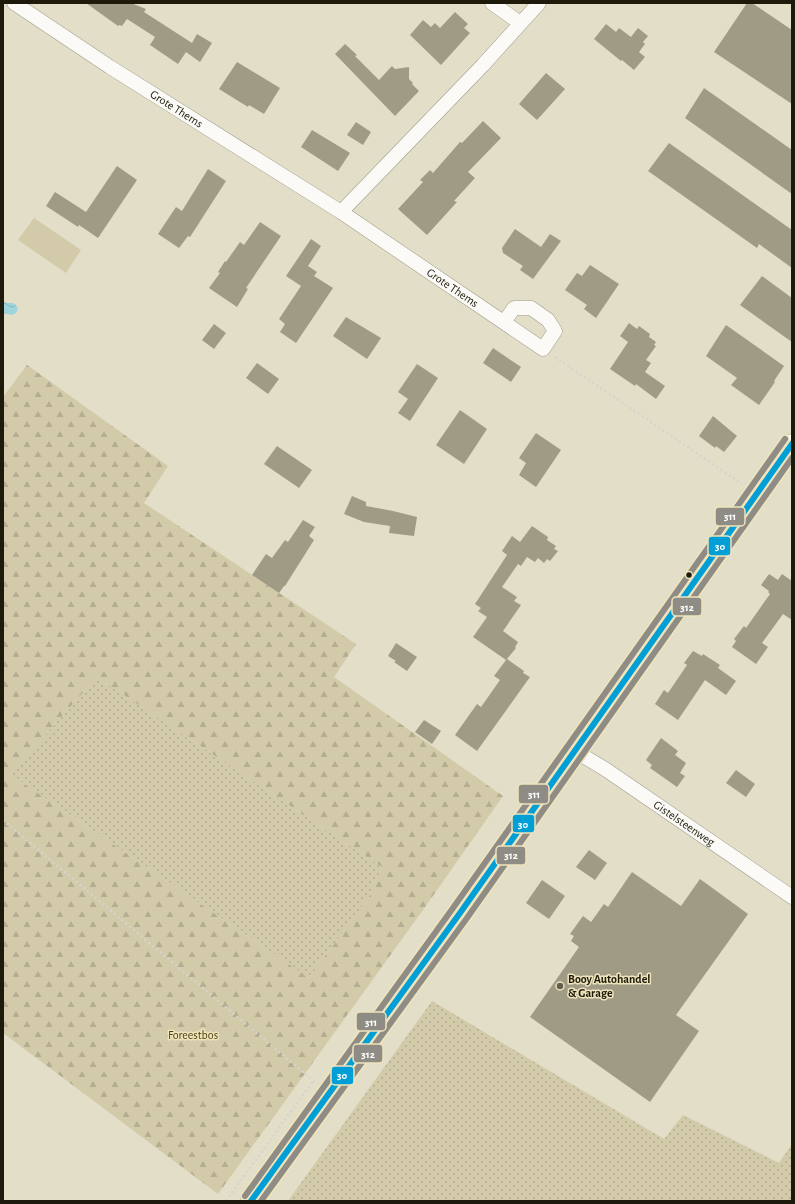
<svg xmlns="http://www.w3.org/2000/svg" width="795" height="1204" viewBox="0 0 795 1204" font-family="'Alegreya Sans',sans-serif">
<style>
.green{fill:url(#green-dots)}
.forest{fill:url(#forest-firs);fill-rule:evenodd}
.pitch{fill:#d2caa9}
.water{fill:url(#water-waves)}
.building{fill:#a09b85}
.lines{fill:none;stroke-linecap:round;stroke-linejoin:round}
.minor-casing{stroke:#a09c8b;stroke-width:15}
.secondary-casing{stroke:#a09c8b;stroke-width:21}
.path{stroke:#d6d4cd;stroke-width:2.5;stroke-dasharray:2 3;stroke-linecap:butt}
.minor{stroke:#fbfaf7;stroke-width:14}
.secondary{stroke:#fbfaf7;stroke-width:20}
.bus-1-casing{stroke:#efe4bc;stroke-width:9}
.bus-2-casing{stroke:#efe4bc;stroke-width:9}
.bus-3-casing{stroke:#efe4bc;stroke-width:9}
.bus-1{stroke:#029fd7;stroke-width:6}
.bus-2{stroke:#8e8c85;stroke-width:6}
.bus-3{stroke:#8e8c85;stroke-width:6}
.bus-dot{fill:#1e1a0b;stroke:#efe4bc;stroke-width:1.5}
.poi-dot{fill:#635f4d;stroke:#efe4bc;stroke-width:1.5}
.labels{text-anchor:middle;stroke-width:3;stroke-linejoin:round;paint-order:stroke}
.street-label{font-size:12px;fill:#1e1a0b;stroke:#efe4bc}
.poi-label{font-size:12px;font-weight:bold;fill:#1e1a0b;stroke:#efe4bc;text-anchor:start}
.park-label{font-size:12px;fill:#4c400f;stroke:#efe4bc}
.line-badge{stroke:#efe4bc;stroke-width:1.5}
.badge-label{font-size:11px;text-anchor:middle;font-weight:bold;fill:#fff}
</style>
<defs>
<pattern id="green-dots" width="8" height="8" patternUnits="userSpaceOnUse"><rect width="8" height="8" fill="#d2caa9"/><path d="M2 2h.1M6 6h.1" fill="none" stroke="#b4ad90" stroke-width="1.8" stroke-linecap="round"/></pattern>
<pattern id="forest-firs" width="22" height="20" patternUnits="userSpaceOnUse"><rect width="22" height="20" fill="#d2caa9"/><path d="M5 1l3.5 6h-7zM16 11l3.5 6h-7z" fill="#b4ad90"/></pattern>
<pattern id="water-waves" width="16" height="10" patternUnits="userSpaceOnUse"><rect width="16" height="10" fill="#9ed5dc"/><path d="M0 5q4-4 8 0t8 0" fill="none" stroke="#88b6bb"/></pattern>
</defs>
<rect width="100%" height="100%" fill="#e3dec8"/>
<path class="green" d="M 97,677 L 382,867 L 369,897 L 309,978 L 10,774 Z
M 432,1001 L 664,1139 L 683,1115 L 779,1163 L 792,1144 L 792,1201 L 288,1201 Z"/>
<path class="forest" d="M 27,365 L 168,466 L 144,503 L 356,644 L 334,677 L 503,796 L 423,910 L 218,1194 L 3,1033 L 3,397 ZM 97,677 L 382,867 L 369,897 L 309,978 L 10,774 Z"/>
<path class="pitch" d="M 34,218 L 81,250 L 66,273 L 18,240 Z"/>
<path class="water" d="M 3,300 L 6,303 L 13,303 L 16,305 L 18,309 L 16,313 L 12,315 L 3,313 Z"/>
<path class="building" d="M 86,3 L 131,3 L 146,9 L 144,12 L 192,43 L 197,34 L 212,43 L 200,62 L 186,52 L 178,64 L 150,45 L 155,37 L 127,19 L 122,26 L 119,25 L 118,26 Z
M 747,3 L 752,3 L 792,30 L 792,104 L 714,52 Z
M 455,12 L 468,24 L 464,28 L 470,33 L 441,65 L 410,35 L 423,20 L 431,27 L 435,23 L 440,28 Z
M 606,24 L 616,32 L 619,28 L 631,37 L 638,28 L 648,36 L 643,42 L 645,44 L 639,52 L 645,57 L 634,70 L 622,60 L 621,61 L 594,39 Z
M 345,44 L 357,55 L 355,56 L 379,80 L 392,66 L 395,69 L 409,67 L 409,79 L 413,83 L 412,84 L 419,91 L 395,116 L 335,54 Z
M 237,62 L 280,88 L 264,114 L 249,105 L 248,107 L 219,89 Z
M 546,73 L 565,89 L 537,120 L 519,104 Z
M 704,88 L 792,150 L 792,194 L 685,118 Z
M 483,121 L 501,138 L 468,172 L 475,178 L 454,201 L 457,202 L 427,235 L 398,209 L 423,182 L 420,180 L 430,170 L 433,173 L 460,142 L 462,143 Z
M 356,122 L 371,132 L 363,145 L 347,135 Z
M 312,130 L 350,153 L 338,171 L 301,147 Z
M 669,143 L 792,230 L 792,268 L 759,244 L 757,248 L 648,171 Z
M 117,166 L 137,180 L 98,238 L 79,225 L 78,227 L 46,206 L 55,192 L 86,212 Z
M 208,169 L 226,181 L 190,237 L 188,236 L 179,248 L 158,234 L 176,207 L 182,211 Z
M 260,222 L 281,236 L 246,288 L 248,289 L 237,307 L 209,288 L 220,273 L 218,272 L 225,261 L 226,262 L 240,242 L 244,245 Z
M 515,229 L 541,247 L 550,234 L 561,241 L 533,279 L 520,270 L 523,266 L 503,253 L 502,248 Z
M 311,239 L 321,246 L 308,266 L 317,272 L 314,276 L 333,288 L 296,343 L 280,332 L 285,324 L 279,319 L 301,286 L 286,276 Z
M 590,265 L 619,284 L 596,318 L 584,309 L 587,305 L 565,290 L 577,273 L 582,276 Z
M 762,276 L 792,298 L 792,342 L 740,305 Z
M 346,317 L 381,338 L 367,359 L 333,336 Z
M 629,323 L 637,329 L 639,326 L 650,334 L 649,337 L 656,342 L 654,345 L 656,346 L 646,360 L 651,363 L 645,372 L 665,386 L 656,399 L 636,384 L 635,386 L 610,369 L 628,342 L 620,336 Z
M 214,324 L 226,333 L 214,349 L 202,340 Z
M 726,325 L 784,366 L 774,381 L 775,382 L 759,405 L 731,385 L 737,378 L 706,356 Z
M 493,348 L 521,367 L 511,382 L 483,363 Z
M 257,363 L 279,379 L 268,394 L 246,378 Z
M 417,364 L 438,378 L 410,421 L 398,413 L 408,399 L 398,392 Z
M 460,410 L 487,429 L 464,464 L 436,445 Z
M 713,416 L 737,436 L 724,452 L 716,446 L 715,448 L 699,436 Z
M 536,433 L 561,450 L 536,487 L 519,475 L 526,463 L 519,458 Z
M 277,446 L 312,470 L 299,488 L 264,464 Z
M 352,496 L 366,502 L 366,506 L 393,511 L 417,517 L 414,536 L 389,533 L 390,526 L 364,522 L 344,514 Z
M 303,520 L 315,527 L 309,536 L 314,540 L 285,586 L 284,586 L 279,593 L 252,575 L 266,554 L 272,558 L 285,540 L 288,542 Z
M 532,526 L 548,537 L 547,540 L 556,546 L 554,549 L 558,551 L 550,561 L 547,559 L 544,563 L 538,558 L 535,562 L 527,557 L 521,566 L 518,564 L 502,587 L 517,597 L 514,601 L 521,605 L 503,631 L 518,642 L 515,647 L 516,648 L 507,659 L 524,671 L 523,673 L 530,677 L 477,751 L 455,735 L 477,704 L 481,707 L 500,680 L 494,676 L 506,660 L 473,637 L 487,617 L 478,611 L 481,608 L 475,604 L 507,555 L 502,551 L 512,536 L 520,542 Z
M 769,574 L 778,580 L 782,574 L 792,581 L 792,620 L 783,614 L 762,643 L 768,647 L 756,664 L 732,647 L 736,641 L 734,639 L 744,626 L 746,628 L 770,594 L 768,592 L 769,591 L 761,585 Z
M 396,643 L 417,657 L 407,671 L 394,662 L 396,661 L 388,656 Z
M 693,651 L 702,656 L 703,654 L 720,665 L 718,668 L 736,681 L 726,695 L 705,680 L 678,720 L 655,704 L 664,690 L 668,693 L 687,665 L 684,663 Z
M 424,720 L 441,731 L 432,744 L 415,732 Z
M 661,738 L 678,751 L 675,755 L 686,763 L 680,773 L 685,776 L 677,787 L 650,768 L 652,765 L 646,760 Z
M 736,770 L 755,784 L 746,797 L 726,783 Z
M 589,850 L 607,863 L 595,880 L 576,867 Z
M 632,872 L 681,906 L 700,879 L 748,914 L 676,1015 L 699,1031 L 650,1102 L 530,1017 L 579,947 L 571,941 L 574,936 L 570,934 L 583,916 L 591,922 L 604,904 L 608,907 Z
M 542,880 L 565,896 L 549,919 L 526,903 Z"/>
<g class="lines">
<g class="minor-casing">
<g id="minor">
<path id="s1" d="M 14,3 L 110,67 L 341,212 L 543,349 L 555,331 L 548,320 L 531,308 L 514,308 L 504,322"/>
<path d="M 492,3 L 520,23"/>
<path d="M 341,212 L 483,65 L 539,3"/>
<path id="s2" d="M 575,751 L 605,769 L 792,897"/>
</g>
</g>
<g class="secondary-casing">
<path id="secondary" d="M 251,1201 L 460,913 L 792,444"/>
</g>
<path class="path" d="M 555,357 L 742,484
M 3,820 L 316,1083
M 226,1201 L 313,1081"/>
<use href="#minor" class="minor"/>
<use href="#secondary" class="secondary"/>
<g class="bus-1-casing">
<path id="bus-1" d="M 251,1201 L 460,913 L 792,444"/>
</g>
<g class="bus-2-casing">
<path id="bus-2" d="M 261,1201 L 467,918 L 792,458"/>
</g>
<g class="bus-3-casing">
<path id="bus-3" d="M 245,1196 L 453,908 L 785,439"/>
</g>
<use href="#bus-1" class="bus-1"/>
<use href="#bus-2" class="bus-2"/>
<use href="#bus-3" class="bus-3"/>
</g>
<circle class="bus-dot" cx="689" cy="575" r="3.5"/>
<circle class="poi-dot" cx="560" cy="986" r="4"/>
<g class="labels">
<g class="street-label">
<text dy="4" stroke="none"><textPath href="#s1" startOffset="194">Grote Thems</textPath></text>
<text dy="4" stroke="none"><textPath href="#s1" startOffset="523">Grote Thems</textPath></text>
<text dy="4" stroke="none"><textPath href="#s2" startOffset="131">Gistelsteenweg</textPath></text>
</g>
<g class="poi-label">
<text x="568" y="983">Booy Autohandel<tspan x="568" dy="14">&amp; Garage</tspan></text>
</g>
<g class="park-label">
<text x="193" y="1039">Foreestbos</text>
</g>
</g>
<g class="line-badge">
<rect x="715" y="507" width="30" height="19" rx="4" fill="#8e8c85"/>
<rect x="708" y="536" width="23" height="20" rx="4" fill="#029fd7"/>
<rect x="672" y="597" width="30" height="19" rx="4" fill="#8e8c85"/>
<rect x="518" y="784" width="31" height="20" rx="4" fill="#8e8c85"/>
<rect x="512" y="814" width="23" height="19" rx="4" fill="#029fd7"/>
<rect x="496" y="846" width="30" height="19" rx="4" fill="#8e8c85"/>
<rect x="356" y="1012" width="30" height="19" rx="4" fill="#8e8c85"/>
<rect x="353" y="1044" width="30" height="19" rx="4" fill="#8e8c85"/>
<rect x="331" y="1066" width="23" height="19" rx="4" fill="#029fd7"/>
</g>
<g class="badge-label">
<text x="730" y="520">311</text>
<text x="720" y="550">30</text>
<text x="687" y="611">312</text>
<text x="534" y="798">311</text>
<text x="523" y="828">30</text>
<text x="511" y="859">312</text>
<text x="371" y="1026">311</text>
<text x="368" y="1058">312</text>
<text x="342" y="1079">30</text>
</g>
<rect width="795" height="1204" fill="none" stroke="#1e1a0b" stroke-width="8"/>
</svg>
